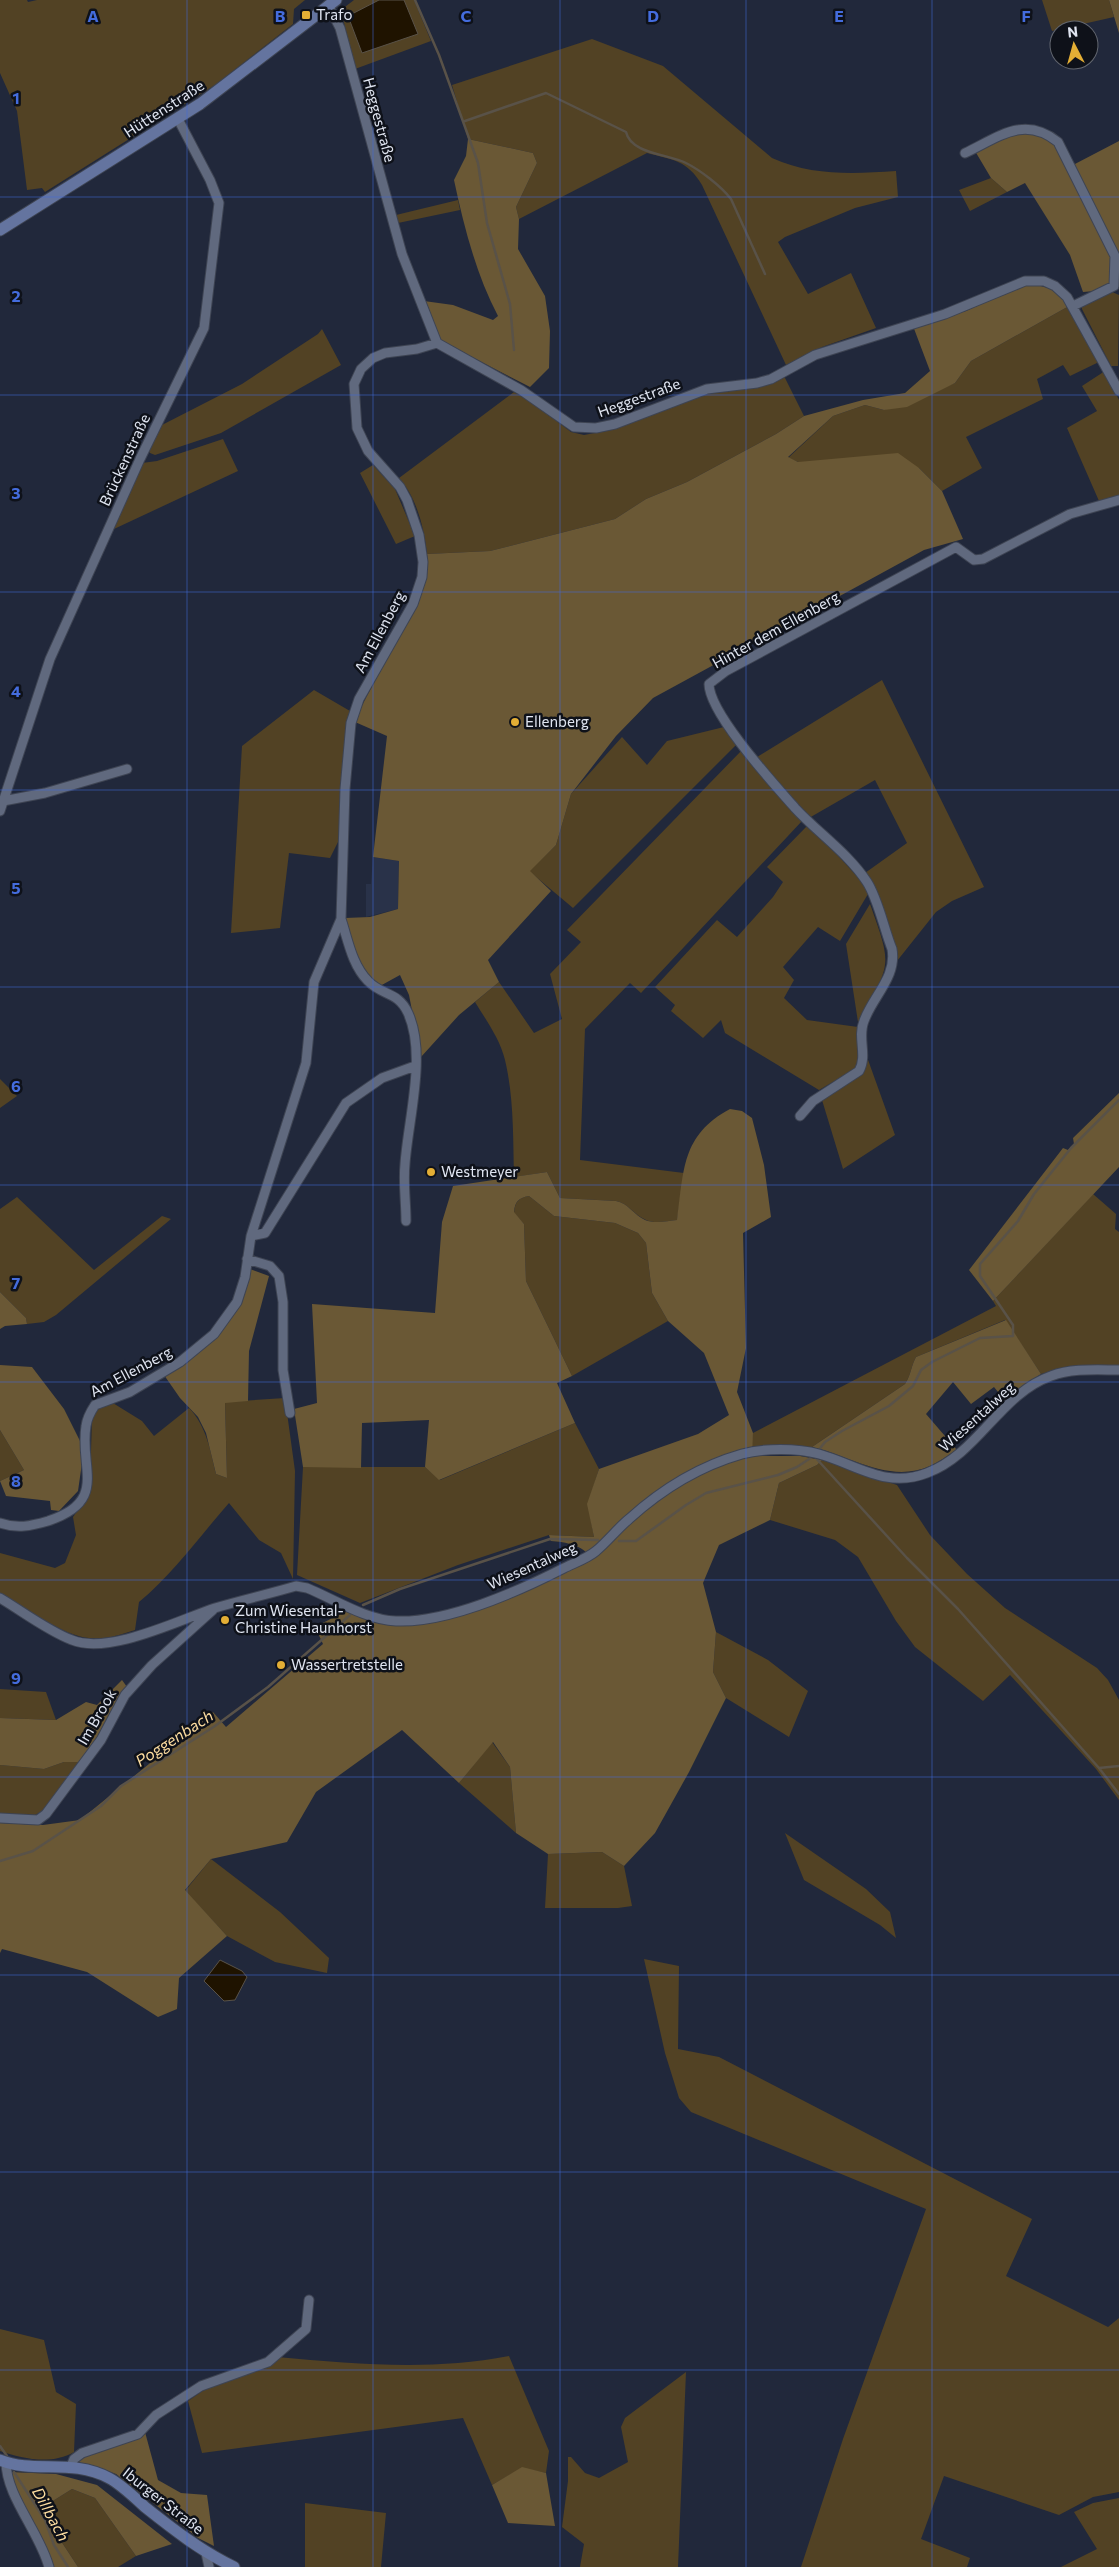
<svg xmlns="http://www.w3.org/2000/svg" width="1119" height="2567" viewBox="0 0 1119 2567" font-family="Commissioner,sans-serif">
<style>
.built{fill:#293249}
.green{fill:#524224}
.forest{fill:#6a5835}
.water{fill:#1f1300;stroke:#595248}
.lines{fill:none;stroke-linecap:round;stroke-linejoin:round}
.stream{stroke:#595248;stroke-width:2.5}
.minor-casing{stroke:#3e4453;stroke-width:11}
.secondary-casing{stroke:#3e4453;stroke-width:13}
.minor{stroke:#60697e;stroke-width:9}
.secondary{stroke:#64749f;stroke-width:11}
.grid{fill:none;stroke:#446cdd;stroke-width:1;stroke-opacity:0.55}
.poi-dot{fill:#e3ae35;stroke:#0e1119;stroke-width:2}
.labels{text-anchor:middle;stroke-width:5;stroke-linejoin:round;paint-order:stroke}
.poi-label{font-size:15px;fill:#e0e5f1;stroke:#0e1119;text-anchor:start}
.street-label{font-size:15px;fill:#e0e5f1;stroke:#0e1119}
.water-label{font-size:16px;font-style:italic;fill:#fddda0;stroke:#0e1119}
.grid-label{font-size:16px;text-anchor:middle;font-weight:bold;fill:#446cdd;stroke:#0e1119;stroke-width:5;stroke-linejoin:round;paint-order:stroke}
</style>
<rect width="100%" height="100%" fill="#21283b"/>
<path class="built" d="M 373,857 L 399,861 L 398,909 L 366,917 L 366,884 L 371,884 Z"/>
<path class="green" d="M 0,0 L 27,0 L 28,2 L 37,0 L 305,0 L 294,9 L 293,24 L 215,85 L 45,192 L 42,188 L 27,190 L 17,111 L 0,73 Z
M 354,0 L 414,0 L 431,41 L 355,69 L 341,10 Z
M 1042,0 L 1109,0 L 1114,17 L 1052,31 Z
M 592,39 L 663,66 L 772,158 C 812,176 853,174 896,171 L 898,197 L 855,208 L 785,237 L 778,242 L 808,294 L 851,273 L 876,328 L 822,347 L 786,365 L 702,185 C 687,160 673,160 647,153 L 519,219 L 516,207 L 537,163 L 533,153 L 468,139 L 452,85 Z
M 991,178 L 1007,192 L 970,211 L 959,190 Z
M 458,200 L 460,210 L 398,223 L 396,215 Z
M 1110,291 L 1119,295 L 1118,366 L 1111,366 L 1082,309 L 1082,304 Z
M 1069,306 L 1101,361 L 1070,376 L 1063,365 L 1037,379 L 1043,399 L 966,437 L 982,468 L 942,491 L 919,468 L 798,462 L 788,458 L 833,416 L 865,405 L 884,410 L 955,383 L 971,361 Z
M 322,329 L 341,365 L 221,433 L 155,455 L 150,453 L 148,449 L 160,426 L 242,384 L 318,334 Z
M 1105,371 L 1119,400 L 1119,496 L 1099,501 L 1067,428 L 1097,411 L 1082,386 Z
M 784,376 L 804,416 L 776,434 L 687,482 L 646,499 L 615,519 L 490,551 L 427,554 C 424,528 417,498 399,478 L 514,392 L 533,403 L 571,432 L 584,435 L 611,430 L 685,399 Z
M 223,439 L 238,471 L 114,529 L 142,463 L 157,461 Z
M 373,465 L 395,489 L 415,536 L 396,544 L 360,473 Z
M 882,680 L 984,887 L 952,901 L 936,912 L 897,961 L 895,948 L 865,873 L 907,843 L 875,780 L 809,818 L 757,757 Z
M 314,690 L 350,711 L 347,723 L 342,834 L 330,858 L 289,853 L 280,928 L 231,933 L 242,746 Z
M 724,727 L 736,740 L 736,745 L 573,908 L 529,871 L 556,845 L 571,794 L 622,737 L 647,765 L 667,741 Z
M 743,749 L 802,821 L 641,993 L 630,983 L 585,1029 L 580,1160 L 684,1173 L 677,1220 C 667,1221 655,1224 646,1220 C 634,1215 628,1203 616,1201 L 560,1198 L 547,1172 L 514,1177 C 513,1138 514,1098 505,1060 C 500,1039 486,1020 475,1002 L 499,982 L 534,1033 L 562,1019 L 550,974 L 581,942 L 567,930 Z
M 811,826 L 864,884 L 868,894 L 840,941 L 818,927 L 783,967 L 794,980 L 784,998 L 807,1020 L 858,1027 C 856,1041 863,1056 855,1069 L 819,1090 L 725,1033 L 721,1020 L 703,1038 L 671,1011 L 675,1005 L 655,987 L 717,920 L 737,937 L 773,897 L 783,882 L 767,867 L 806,827 Z
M 870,904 C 893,968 891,963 858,1022 L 846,944 Z
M 867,1057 L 895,1135 L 843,1169 L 822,1100 Z
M 0,1079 L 17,1096 L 0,1108 Z
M 1093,1194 L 1116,1214 L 1115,1229 L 1119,1232 L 1119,1366 C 1092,1365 1068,1366 1041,1374 L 1005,1320 L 916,1357 C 911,1366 911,1375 905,1384 L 812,1447 L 751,1446 L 753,1433 L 996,1306 L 993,1301 Z
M 529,1196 L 554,1216 L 615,1223 L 638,1233 L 646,1243 L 652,1293 L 668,1321 L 572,1376 L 526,1281 L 524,1224 L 514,1213 C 515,1202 518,1198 529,1196 Z
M 17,1197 L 94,1270 L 162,1216 L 171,1219 L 56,1315 L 44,1322 L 27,1324 L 26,1318 L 0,1292 L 0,1209 Z
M 285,1398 L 295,1471 L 293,1579 L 281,1553 L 259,1540 L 229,1503 C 199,1537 173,1574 139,1602 L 135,1630 C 120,1635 105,1640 89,1638 C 66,1637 21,1606 0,1593 L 0,1553 L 55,1568 L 65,1563 L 76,1535 L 73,1517 L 83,1503 L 90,1486 L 92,1416 L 97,1406 L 108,1400 L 142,1421 L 154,1436 L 189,1408 C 207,1427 210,1450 216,1474 L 227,1478 L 225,1402 Z
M 575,1423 L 599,1469 L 588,1504 L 594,1537 L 549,1535 L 458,1565 L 360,1603 L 297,1575 L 303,1467 L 425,1467 L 440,1480 Z
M 0,1430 L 24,1470 L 0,1481 Z
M 822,1460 L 897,1485 L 930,1535 L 967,1574 L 1005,1608 L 1097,1668 L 1108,1680 L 1119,1700 L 1119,1800 L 1096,1769 L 1010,1675 L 983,1701 L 915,1647 L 896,1621 L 858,1557 L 835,1540 L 770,1520 L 779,1483 L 817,1465 Z
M 716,1632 L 768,1660 L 808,1691 L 789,1737 L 726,1698 L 713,1672 Z
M 0,1689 L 46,1692 L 56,1720 L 0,1718 Z
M 492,1742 L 510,1767 L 516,1833 L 459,1783 Z
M 64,1762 L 81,1762 L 46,1809 L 35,1815 L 0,1814 L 0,1765 L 44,1769 Z
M 785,1833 L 866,1889 L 890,1912 L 896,1938 L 880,1925 L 804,1880 Z
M 602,1852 L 624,1866 L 632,1906 L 618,1908 L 545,1908 L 548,1854 Z
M 211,1859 L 280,1912 L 329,1958 L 327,1973 L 275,1962 L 227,1936 L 185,1891 Z
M 644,1959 L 679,1966 L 678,2049 L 719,2057 L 1032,2219 L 1006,2276 L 1108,2327 L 1119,2318 L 1119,2492 L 1093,2497 L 1059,2515 L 944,2476 L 921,2539 L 970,2558 L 967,2567 L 801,2567 L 843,2439 L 926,2209 L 691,2112 L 679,2098 L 665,2053 Z
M 0,2329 L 44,2340 L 56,2392 L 76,2404 L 74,2452 C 52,2465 23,2459 0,2451 Z
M 509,2356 L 549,2451 L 546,2473 L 522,2468 L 492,2485 L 463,2418 L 202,2453 L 188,2401 L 204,2390 L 270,2365 L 277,2357 C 357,2364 430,2371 509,2356 Z
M 686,2372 L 678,2567 L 580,2567 L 584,2544 L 562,2527 L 568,2481 L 568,2457 L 571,2457 L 585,2473 L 599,2478 L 628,2462 L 621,2427 L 625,2418 Z
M 72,2489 L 95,2498 L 136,2556 L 118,2567 L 78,2567 L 40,2509 Z
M 1119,2498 L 1119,2567 L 1061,2567 L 1097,2549 L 1074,2512 L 1093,2503 Z
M 305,2503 L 386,2513 L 381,2567 L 305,2567 Z"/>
<path class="forest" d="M 1109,0 L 1119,0 L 1119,33 Z
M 1033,132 L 1054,144 L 1073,165 L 1119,141 L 1119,279 L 1095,291 L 1083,292 L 1070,255 L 1025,183 L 1007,192 L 991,178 L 975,151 L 1011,133 Z
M 468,139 L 533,153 L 537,163 L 516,207 L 519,219 L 518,249 L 545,296 L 550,331 L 549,368 L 530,387 L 441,341 L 424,301 L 453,305 L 493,320 L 498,316 C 476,274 464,227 454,180 L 466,156 Z
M 1033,284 L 1052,289 L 1069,306 L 971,361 L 955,383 L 907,407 L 884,410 L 865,405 L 833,416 L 788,457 L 798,462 L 898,453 L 919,468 L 942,491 L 963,539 L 924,550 L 653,698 L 616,736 L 571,794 L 556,845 L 530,871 L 551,891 L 488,960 L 499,982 L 459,1015 L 421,1057 L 409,995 L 400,975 L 380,986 C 356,972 353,943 345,918 L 370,917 L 398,909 L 399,861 L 373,857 L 387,736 L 355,722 C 372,678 431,596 427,554 L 490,551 L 615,519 L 646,499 L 687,482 L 776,434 L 804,416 L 863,400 L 905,393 L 930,371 L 913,326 L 966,311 L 1020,286 Z
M 1119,1093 L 1119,1167 L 993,1301 L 969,1270 L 1063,1148 L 1068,1150 L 1074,1144 L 1073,1138 Z
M 730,1109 L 742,1111 L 752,1118 L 764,1165 L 771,1217 L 743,1233 L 746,1348 L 737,1392 L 753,1433 L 752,1456 L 800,1456 L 822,1460 L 817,1465 L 779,1483 L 770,1520 L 719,1545 L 703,1583 L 716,1632 L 713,1672 L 726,1698 L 689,1772 L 655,1833 L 624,1866 L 602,1852 L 548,1854 L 516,1833 L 510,1767 L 493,1742 L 459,1783 L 402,1730 L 316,1792 L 287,1842 L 211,1859 L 185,1890 L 227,1936 L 179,1978 L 177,2009 L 158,2017 L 87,1972 L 2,1949 L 0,1953 L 0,1823 L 43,1825 L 80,1820 L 213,1712 L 226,1727 L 323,1644 L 315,1627 L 348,1610 C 362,1614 378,1623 392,1624 C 450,1631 540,1585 591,1558 C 583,1545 566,1542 551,1541 L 549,1535 L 594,1537 L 587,1504 L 599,1469 L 698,1434 L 729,1415 L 704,1353 L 668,1321 L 652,1293 L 646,1243 L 638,1233 L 615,1223 L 554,1216 L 529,1196 C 518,1198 515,1202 514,1212 L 524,1224 L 526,1281 L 572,1376 L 557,1383 L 575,1423 L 439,1480 L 425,1467 L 429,1420 L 362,1423 L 361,1468 L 303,1467 L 294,1409 L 317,1403 L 312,1304 L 435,1313 L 442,1222 L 453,1186 L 547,1172 L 560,1198 L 616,1201 C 628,1203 634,1215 645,1220 C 655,1224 667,1221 677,1220 C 684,1171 681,1135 730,1109 Z
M 250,1269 L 269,1276 L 249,1351 L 248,1401 L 225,1403 L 227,1478 L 216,1474 L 206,1433 L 198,1417 L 180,1398 L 164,1375 L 217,1337 Z
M 0,1292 L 26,1318 L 27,1324 L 5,1326 L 0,1329 Z
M 1006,1320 L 1041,1374 L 1024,1385 L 1006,1402 L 994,1387 L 971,1404 L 953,1382 L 926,1414 L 957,1450 C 948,1455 939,1462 930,1466 C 889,1484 851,1456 812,1447 L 905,1384 C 911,1375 911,1366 916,1357 Z
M 0,1365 L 32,1367 L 64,1409 L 84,1449 L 78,1491 L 59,1511 L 51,1510 L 50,1501 L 6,1496 L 0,1481 L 24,1470 L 0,1430 Z
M 122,1680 L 127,1687 L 121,1693 L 98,1739 L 81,1762 L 64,1762 L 44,1769 L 0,1765 L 0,1718 L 56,1720 L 86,1702 L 97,1705 Z
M 145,2432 L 158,2480 L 181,2493 L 207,2495 L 214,2546 L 198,2538 L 116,2474 L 94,2466 L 77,2462 L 79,2459 Z
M 522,2467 L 546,2473 L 555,2526 L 508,2523 L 492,2485 Z
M 9,2472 L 56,2474 L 97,2485 L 172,2544 L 136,2556 L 95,2498 L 72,2489 L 40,2509 L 78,2567 L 53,2567 L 41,2536 L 10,2479 Z"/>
<path class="water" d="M 379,0 L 404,0 L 418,34 L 362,53 L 348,16 Z
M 220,1960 L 242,1971 L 247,1977 L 235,2000 L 224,2001 L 204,1981 Z"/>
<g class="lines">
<path class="stream" d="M 415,0 L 439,55 L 478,163 L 487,223 L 510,304 L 514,350
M 465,121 L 546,93 L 626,132 C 631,154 669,154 686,163 C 700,170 721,186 731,199 L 765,274
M 818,1451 L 825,1442 L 842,1431 L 889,1406 L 913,1386 L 921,1370 L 932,1362 L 980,1338 L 1013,1336 L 1013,1325 L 980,1276 L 980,1264 L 1018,1221 L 1034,1194 L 1071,1148 L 1119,1100
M 814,1456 L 907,1558 L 958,1609 L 1099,1768 L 1119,1794
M 619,1541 L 636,1541 L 686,1505 L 706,1493 L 778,1475 L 797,1467 L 815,1455
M 363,1605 L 400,1589 L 550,1539 L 598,1540
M 1099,1768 L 1119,1766
M 0,1861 L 33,1851 L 101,1806 L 121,1786 L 215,1726 L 268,1687 L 350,1615
M 0,2446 L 7,2456
M 14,2472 L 45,2520 L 54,2545 L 68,2567"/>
<g class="minor-casing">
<path id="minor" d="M 328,5 L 340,28 L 402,254 L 437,343 L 521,390 L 574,427 L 596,428 L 615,424 L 707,389 L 757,383 L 771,379 L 815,355 L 945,314 L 1025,281 L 1044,281 L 1055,286 L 1067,297 L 1119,391
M 965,153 C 999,137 1024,115 1058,142 L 1115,256 L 1114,286 L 1073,306
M 3,801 L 45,793 L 127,769
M 0,811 L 50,659 L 140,459 L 204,328 L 219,203 L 210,180 L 178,119
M 341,919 C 348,940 352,965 368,981 C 382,996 398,991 408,1013 C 427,1055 408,1120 405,1164 C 403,1183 406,1202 406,1221
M 800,1116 L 813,1101 L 859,1071 C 868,1055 857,1038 864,1021 C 873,996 897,977 892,949 C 884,929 878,899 867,882 C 848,853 818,833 795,808 C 774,784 709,713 709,684 L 726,671 L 956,547 L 974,560 L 983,559 L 1070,514 L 1119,500
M 251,1236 L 265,1233 L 346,1103 L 382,1078 L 415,1066
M 247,1259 L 270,1266 L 279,1276 L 283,1302 L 283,1370 L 290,1413
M 0,1523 C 17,1529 31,1526 48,1521 C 109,1501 79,1468 86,1426 C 87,1418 91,1411 95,1405 L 130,1392 L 180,1362 L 214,1334 L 237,1302 L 245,1277 L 251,1236 L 306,1063 L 314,982 L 341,919 L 345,789 L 351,723 L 359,699 L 413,604 L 422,577 L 423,562 L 419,535 L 407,500 L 400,487 L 368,451 L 357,428 L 354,384 L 361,369 L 373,358 L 385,353 L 417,349 L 437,343
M 0,1598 C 22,1611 48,1631 72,1640 C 109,1655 179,1620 215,1608 C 242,1600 269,1594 296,1586 L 307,1588 C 334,1599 366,1620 396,1621 C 447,1623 519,1591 564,1568 C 574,1563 588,1558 596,1551 C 608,1541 617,1529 629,1519 C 661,1490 700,1466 742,1454 C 764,1448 797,1448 819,1454 C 858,1465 886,1489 927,1473 C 978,1454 1000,1394 1051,1376 C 1072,1368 1097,1370 1119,1370
M 0,1818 L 38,1820 L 46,1814 L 101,1740 L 125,1695 L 152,1665 L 213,1610
M 6,2462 C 6,2496 39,2531 49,2567
M 71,2466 L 74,2459 L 82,2453 L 138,2434 L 156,2415 L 201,2386 L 268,2362 L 306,2329 L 309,2300
M 206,2553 L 209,2567"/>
</g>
<g class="secondary-casing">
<path id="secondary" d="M 0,230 L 200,104 L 336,0
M 0,2460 C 34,2474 72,2458 109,2478 C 122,2485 134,2497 145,2507 C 174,2530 201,2551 234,2567"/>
</g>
<use href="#minor" class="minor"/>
<use href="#secondary" class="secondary"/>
</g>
<path class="grid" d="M 187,0 L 187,2567M 373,0 L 373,2567M 560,0 L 560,2567M 746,0 L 746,2567M 932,0 L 932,2567M 0,197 L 1119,197M 0,395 L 1119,395M 0,592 L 1119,592M 0,790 L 1119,790M 0,987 L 1119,987M 0,1185 L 1119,1185M 0,1382 L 1119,1382M 0,1580 L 1119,1580M 0,1777 L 1119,1777M 0,1975 L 1119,1975M 0,2172 L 1119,2172M 0,2370 L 1119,2370"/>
<g class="poi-dot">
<rect x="301" y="10" width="10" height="10" rx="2.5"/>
<circle cx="515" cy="722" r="5"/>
<circle cx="431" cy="1172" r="5"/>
<circle cx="225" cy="1620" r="5"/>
<circle cx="281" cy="1665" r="5"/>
</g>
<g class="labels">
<g class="poi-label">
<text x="316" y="20">Trafo</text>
<text x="525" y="727">Ellenberg</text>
<text x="441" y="1177">Westmeyer</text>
<text x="235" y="1616">Zum Wiesental-<tspan x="235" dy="17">Christine Haunhorst</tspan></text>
<text x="291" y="1670">Wassertretstelle</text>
</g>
<g class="street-label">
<text transform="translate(164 109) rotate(-33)" y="5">Hüttenstraße</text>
<text transform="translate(379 120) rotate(75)" y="5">Heggestraße</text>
<text transform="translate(639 398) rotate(-20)" y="5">Heggestraße</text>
<text transform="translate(125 460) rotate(-65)" y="5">Brückenstraße</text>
<text transform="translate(776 630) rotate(-29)" y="5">Hinter dem Ellenberg</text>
<text transform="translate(380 632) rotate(-62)" y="5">Am Ellenberg</text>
<text transform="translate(131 1372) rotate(-28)" y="5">Am Ellenberg</text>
<text transform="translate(977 1417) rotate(-42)" y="5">Wiesentalweg</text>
<text transform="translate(532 1566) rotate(-24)" y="5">Wiesentalweg</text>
<text transform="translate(97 1717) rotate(-60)" y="5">Im Brook</text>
<text transform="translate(163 2501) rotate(38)" y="5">Iburger Straße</text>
</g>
<g class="water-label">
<text transform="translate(174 1738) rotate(-33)" y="6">Poggenbach</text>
<text transform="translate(51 2514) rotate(61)" y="6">Dillbach</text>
</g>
</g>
<g class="grid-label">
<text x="93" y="22">A</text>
<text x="280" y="22">B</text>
<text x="466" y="22">C</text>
<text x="653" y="22">D</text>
<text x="839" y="22">E</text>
<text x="1026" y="22">F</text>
<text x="16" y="104">1</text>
<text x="16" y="302">2</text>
<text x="16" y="499">3</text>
<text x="16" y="697">4</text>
<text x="16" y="894">5</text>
<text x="16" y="1092">6</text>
<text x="16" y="1289">7</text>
<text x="16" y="1487">8</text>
<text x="16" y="1684">9</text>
</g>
<g transform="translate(1074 45) rotate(354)"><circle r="24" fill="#0e1119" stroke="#62666f"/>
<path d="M0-4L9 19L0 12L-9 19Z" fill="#e3ae35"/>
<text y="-8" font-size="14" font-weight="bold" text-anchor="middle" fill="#e0e5f1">N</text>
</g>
</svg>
